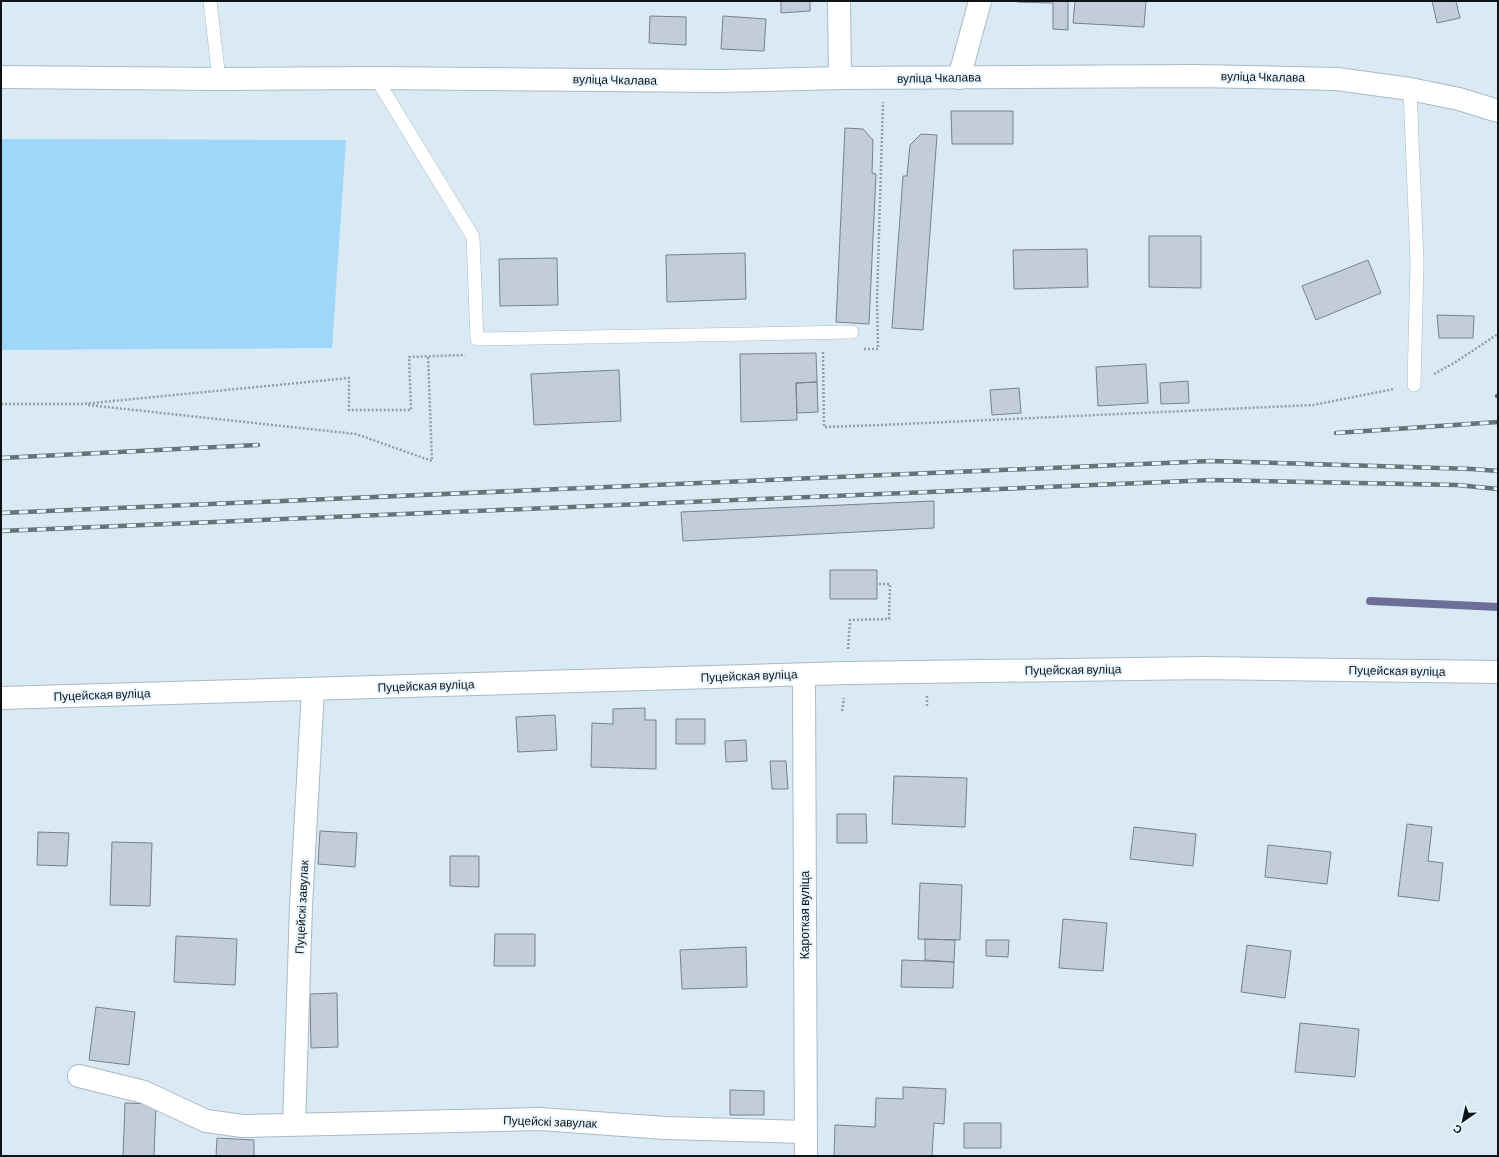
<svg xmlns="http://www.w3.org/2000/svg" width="1499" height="1157" viewBox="0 0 1499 1157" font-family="Barlow,sans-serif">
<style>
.green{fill:#9ed7f8}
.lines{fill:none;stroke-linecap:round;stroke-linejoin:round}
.stream{stroke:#6e6f99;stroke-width:8}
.building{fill:#c2ccda;stroke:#78818e}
.service-casing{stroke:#aabac4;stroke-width:14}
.minor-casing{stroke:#aabac4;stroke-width:24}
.tertiary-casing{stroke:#aabac4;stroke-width:24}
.path{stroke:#919ea5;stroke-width:2.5;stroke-dasharray:2 2;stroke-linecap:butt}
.service{stroke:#fff;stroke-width:13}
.minor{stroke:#fff;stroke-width:22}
.tertiary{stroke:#fff;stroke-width:22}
.rail-casing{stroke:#687379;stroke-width:4.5}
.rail{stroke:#e9f6ff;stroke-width:3;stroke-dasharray:9;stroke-linecap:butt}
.labels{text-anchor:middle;stroke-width:4;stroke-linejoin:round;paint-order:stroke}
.street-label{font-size:12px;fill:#0d1316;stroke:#e9f6ff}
</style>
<rect width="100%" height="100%" fill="#d9eaf4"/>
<path class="green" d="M 1,139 L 346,140 L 332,348 L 1,350 Z"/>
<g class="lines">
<path class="stream" d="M 1370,601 L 1498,607"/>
</g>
<path class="building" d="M 781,1 L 810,1 L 810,11 L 781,13 Z
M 1017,1 L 1068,1 L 1068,30 L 1053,29 L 1053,3 L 1017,2 Z
M 1075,1 L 1146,1 L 1144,27 L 1073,23 Z
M 1432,1 L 1456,1 L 1460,18 L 1437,23 Z
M 650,16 L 686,17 L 686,45 L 649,43 Z
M 723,16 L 766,19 L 764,51 L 721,49 Z
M 951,111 L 1013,111 L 1013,144 L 952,144 Z
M 845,128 L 863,129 L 873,140 L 872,173 L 876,174 L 869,324 L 836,322 Z
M 921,134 L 937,135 L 923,330 L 892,328 L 903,176 L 907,176 L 910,145 Z
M 1149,236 L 1201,236 L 1201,288 L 1149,287 Z
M 1087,249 L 1088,287 L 1014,289 L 1013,250 Z
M 745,253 L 746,299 L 667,302 L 666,255 Z
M 557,258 L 558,305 L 500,306 L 499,259 Z
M 1368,260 L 1381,293 L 1316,320 L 1302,286 Z
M 1437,315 L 1474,316 L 1473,338 L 1439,338 Z
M 816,353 L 817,382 L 796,383 L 797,420 L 741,422 L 740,354 Z
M 1146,364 L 1148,403 L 1098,406 L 1096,367 Z
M 619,370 L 621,421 L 534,425 L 531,374 Z
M 1188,381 L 1189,403 L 1161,404 L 1160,383 Z
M 817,382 L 818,412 L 797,413 L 796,383 Z
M 1019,388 L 1021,413 L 992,415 L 990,390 Z
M 934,501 L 934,528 L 683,541 L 681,512 Z
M 830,570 L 877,570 L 877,599 L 830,599 Z
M 645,708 L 645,720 L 656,720 L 656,769 L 591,767 L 592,723 L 613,724 L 613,709 Z
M 555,715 L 557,750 L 518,752 L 516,717 Z
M 676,719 L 705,719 L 705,744 L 676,744 Z
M 746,740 L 747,761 L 726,762 L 725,741 Z
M 770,761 L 786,761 L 788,789 L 772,789 Z
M 894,776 L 967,778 L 965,827 L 892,824 Z
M 837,814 L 866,814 L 867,843 L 837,843 Z
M 1407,824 L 1432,827 L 1428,861 L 1443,863 L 1439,901 L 1398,896 Z
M 1134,827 L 1196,834 L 1193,866 L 1130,859 Z
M 320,831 L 357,833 L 355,867 L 318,864 Z
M 38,832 L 69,833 L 67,866 L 37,865 Z
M 112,842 L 152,843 L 150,906 L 110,905 Z
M 1268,845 L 1331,852 L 1327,884 L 1265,877 Z
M 450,856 L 479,856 L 479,887 L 450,886 Z
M 920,883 L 962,885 L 960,940 L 918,939 Z
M 1063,919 L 1107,923 L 1103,971 L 1059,968 Z
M 495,934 L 535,934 L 535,966 L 494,966 Z
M 176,936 L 237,939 L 235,985 L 174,982 Z
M 925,939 L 955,940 L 954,962 L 925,960 Z
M 986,940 L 1009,940 L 1008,957 L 986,956 Z
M 1247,945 L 1291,951 L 1285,998 L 1241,992 Z
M 746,947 L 747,987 L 682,989 L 680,950 Z
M 902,960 L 954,962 L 953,988 L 901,987 Z
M 337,993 L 338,1047 L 311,1048 L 310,994 Z
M 96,1007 L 135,1012 L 129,1065 L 89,1060 Z
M 1300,1023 L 1359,1029 L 1355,1077 L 1295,1072 Z
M 903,1087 L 946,1089 L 944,1124 L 934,1123 L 932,1156 L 834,1156 L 835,1125 L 875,1127 L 876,1098 L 903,1099 Z
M 730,1090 L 764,1091 L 764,1115 L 730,1115 Z
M 125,1103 L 156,1104 L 154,1156 L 123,1156 Z
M 964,1123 L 1001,1123 L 1001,1148 L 964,1148 Z
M 217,1138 L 254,1140 L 254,1156 L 216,1156 Z"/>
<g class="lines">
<g class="service-casing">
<path id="service" d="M 210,1 L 219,79
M 376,78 L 473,237 L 477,339 L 852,332
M 1410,89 L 1417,262 L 1414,385"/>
</g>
<g class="minor-casing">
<path id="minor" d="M 839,1 L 840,78
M 959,78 L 980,1
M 804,675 L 806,1156
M 1,698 L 847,673 L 1204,668 L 1498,672
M 79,1076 L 144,1092 L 206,1121 L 243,1126 L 540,1119 L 665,1128 L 806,1132
M 294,1125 L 301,906 L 313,689"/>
</g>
<g class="tertiary-casing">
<path id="tertiary" d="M 1,77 L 219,79 L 376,78 L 720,81 L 840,78 L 1196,76 L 1337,79 L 1410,89 L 1459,99 L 1498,111"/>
</g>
<path class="path" d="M 864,349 L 878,349 L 877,299 L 883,102
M 823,352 L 824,427 L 881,425 L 1313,405 L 1394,389
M 1434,374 L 1454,363 L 1498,334
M 1,404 L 82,404 L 349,378 L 349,410 L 411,410 L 409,357 L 465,355
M 88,405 L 356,434 L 432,461 L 428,356
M 848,649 L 850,620 L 889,619 L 890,584 L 877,584
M 927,696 L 927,706
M 842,711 L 844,698"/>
<use href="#service" class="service"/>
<use href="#minor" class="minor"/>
<use href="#tertiary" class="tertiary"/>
<g class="rail-casing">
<path id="rail" d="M 1497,396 L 1498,396
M 1336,433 L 1498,422
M 1,458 L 258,445
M 1,513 L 1211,461 L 1472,469 L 1498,471
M 1,531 L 1212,480 L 1457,485 L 1498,489"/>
</g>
<use href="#rail" class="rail"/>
</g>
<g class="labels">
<g class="street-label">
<text transform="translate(1263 77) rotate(1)" y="4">вуліца Чкалава</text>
<text transform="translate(939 78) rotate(-1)" y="4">вуліца Чкалава</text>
<text transform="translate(615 80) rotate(1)" y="4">вуліца Чкалава</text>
<text transform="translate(1073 670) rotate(-1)" y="4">Пуцейская вуліца</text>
<text transform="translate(1397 671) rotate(1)" y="4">Пуцейская вуліца</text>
<text transform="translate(749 676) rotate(-2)" y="4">Пуцейская вуліца</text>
<text transform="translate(426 686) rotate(-2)" y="4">Пуцейская вуліца</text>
<text transform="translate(102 695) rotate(-2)" y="4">Пуцейская вуліца</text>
<text transform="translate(302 907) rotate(-87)" y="4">Пуцейскі завулак</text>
<text transform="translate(805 915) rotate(-90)" y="4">Кароткая вуліца</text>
<text transform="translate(550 1122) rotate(2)" y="4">Пуцейскі завулак</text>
</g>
</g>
<rect width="1499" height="1157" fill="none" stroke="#0d1316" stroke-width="4"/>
<g transform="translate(1463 1121) rotate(214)" stroke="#e9f6ff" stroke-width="3" paint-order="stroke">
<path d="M0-3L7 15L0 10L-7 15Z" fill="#0d1316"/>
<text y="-6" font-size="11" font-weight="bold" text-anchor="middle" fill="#0d1316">С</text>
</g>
</svg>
